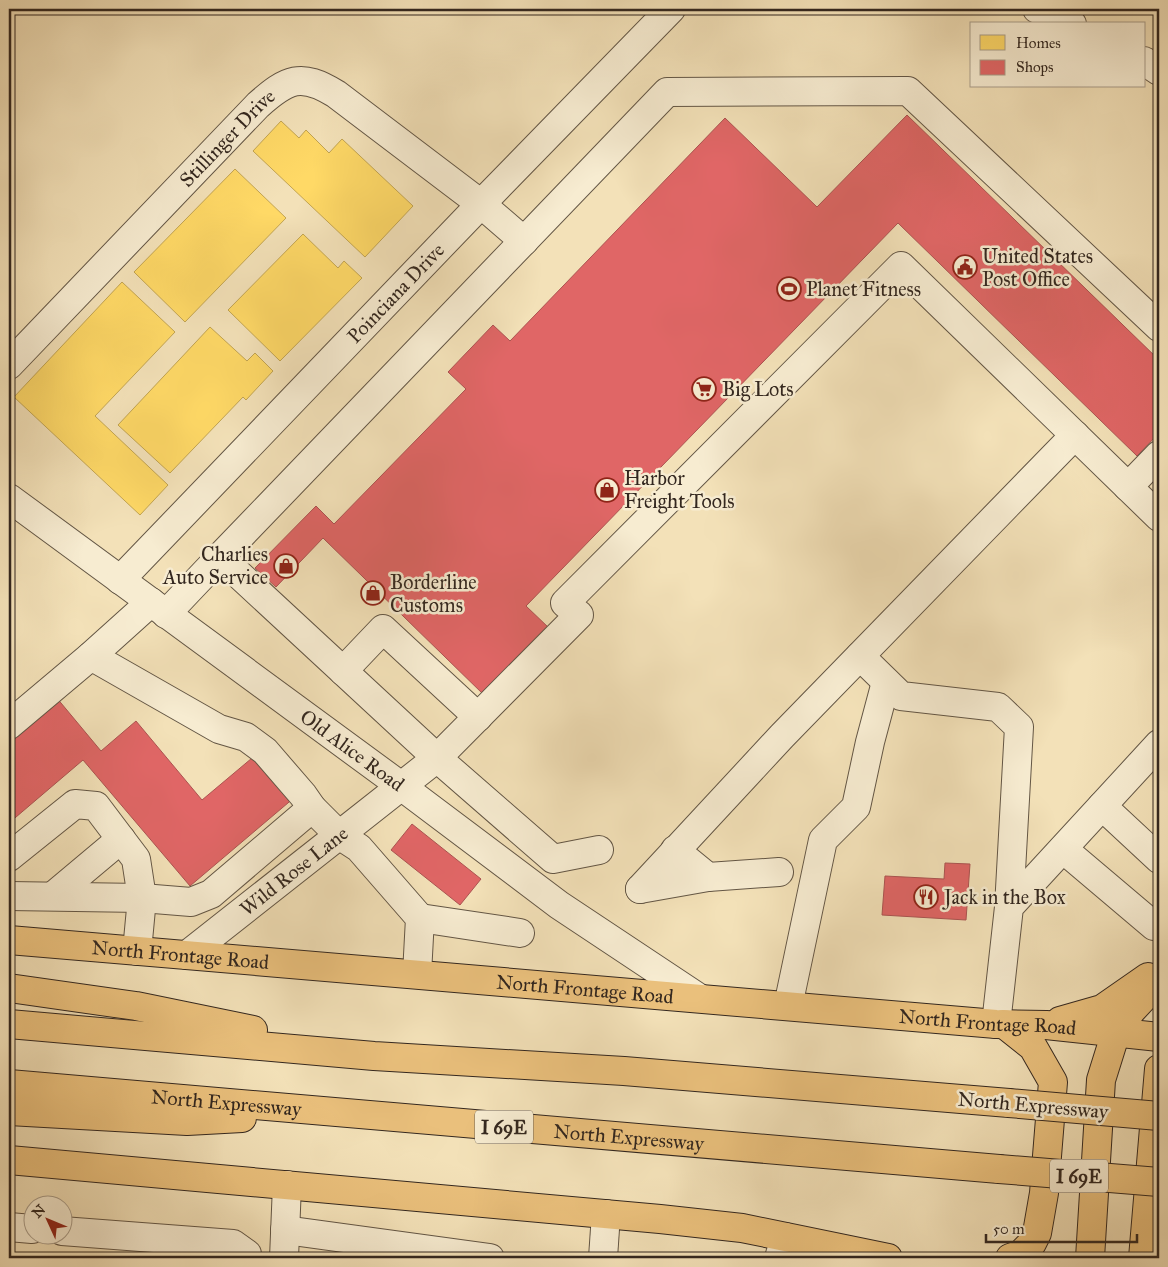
<svg xmlns="http://www.w3.org/2000/svg" width="1168" height="1267" viewBox="0 0 1168 1267" font-family="'IM FELL Great Primer',serif">
<style>
.homes{fill:#ffd966;stroke:#c2a451}
.shops{fill:#e06666;stroke:#ac5351}
.lines{fill:none;stroke-linecap:round;stroke-linejoin:round}
.minor-casing{stroke:#635645;stroke-width:30}
.major-casing{stroke:#33271f;stroke-width:30}
.highway-casing{stroke:#33271f;stroke-width:30}
.minor{stroke:#f7ecd1;stroke-width:28}
.major{stroke:#eac07c;stroke-width:28}
.highway{stroke:#eac07c;stroke-width:28}
.highway-bridge-casing{stroke:#33271f;stroke-width:30;stroke-linecap:butt}
.highway-bridge{stroke:#eac07c;stroke-width:28}
.labels{text-anchor:middle;stroke-width:5;stroke-linejoin:round;paint-order:stroke}
.shield{fill:#f7ecd1;stroke:#6e6254;stroke-width:1}
.shield-label{font-size:19px;font-weight:bold;fill:#33271f}
.street-label{font-size:20px;fill:#33271f;stroke:#f7ecd1}
.poi-label{font-size:20px;fill:#33271f;stroke:#f7ecd1;text-anchor:start}
</style>
<rect width="100%" height="100%" fill="#f3e1b8"/>
<filter id="stains"><feTurbulence type="fractalNoise" baseFrequency=".004" numOctaves="4"/><feColorMatrix values="0 0 0 0 .2 0 0 0 0 .09 0 0 0 0 .02 0 0 0 .5 -.17"/></filter>
<radialGradient id="worn" r=".72"><stop offset=".6" stop-color="#630" stop-opacity="0"/><stop offset="1" stop-color="#630" stop-opacity=".3"/></radialGradient>
<path class="homes" d="M 281,121 L 299,138 L 306,130 L 329,153 L 342,139 L 413,206 L 365,257 L 253,151 Z
M 235,169 L 286,218 L 185,322 L 134,272 Z
M 303,234 L 338,268 L 344,261 L 362,278 L 280,361 L 228,310 Z
M 122,282 L 175,332 L 95,416 L 168,485 L 140,515 L 14,397 Z
M 210,327 L 247,361 L 255,353 L 273,371 L 246,400 L 243,397 L 170,473 L 118,425 Z"/>
<path class="shops" d="M 907,115 L 1159,360 L 1159,433 L 1137,456 L 898,223 L 526,606 L 549,628 L 484,695 L 323,538 L 276,587 L 255,568 L 316,506 L 334,524 L 466,389 L 448,372 L 493,325 L 510,341 L 725,118 L 817,207 Z
M 56,697 L 101,751 L 136,721 L 202,800 L 258,753 L 295,797 L 190,886 L 83,760 L 9,823 L 9,737 Z
M 412,824 L 481,879 L 460,905 L 391,850 Z
M 945,863 L 970,864 L 966,920 L 882,915 L 885,876 L 944,879 Z"/>
<g class="lines">
<g class="minor-casing">
<g id="minor">
<path d="M 1037,9 L 1072,24"/>
<path d="M 1144,61 L 1159,71"/>
<path id="s1" d="M 9,365 L 258,105 C 287,79 301,72 336,94 L 481,204 L 524,241"/>
<path d="M 1128,487 L 1159,455"/>
<path id="s2" d="M 9,498 L 401,786 L 559,905 L 699,998"/>
<path d="M 220,557 L 667,92 L 908,91 L 1159,327"/>
<path id="s3" d="M 120,580 L 481,204 L 671,9"/>
<path d="M 166,614 L 220,557 L 437,758 L 553,859 L 599,850"/>
<path d="M 91,656 L 151,602"/>
<path d="M 860,656 L 901,696 L 998,707 L 1019,727 L 1009,907"/>
<path d="M 343,671 L 383,629 L 478,717"/>
<path d="M 9,725 L 91,656 L 219,729 L 246,737 L 265,751 L 303,795 L 312,808 L 339,835 L 359,848 L 420,918 L 417,974"/>
<path d="M 1102,806 L 1159,859"/>
<path d="M 1063,849 L 1154,926 L 1159,922"/>
<path d="M 675,850 L 708,877 L 779,872"/>
<path d="M 9,857 L 75,804 L 96,806 L 136,859 L 142,898 L 137,951"/>
<path d="M 640,889 L 782,736 L 1075,435"/>
<path d="M 640,889 L 708,877"/>
<path d="M 9,896 L 142,898 L 191,902 L 211,894 L 312,808"/>
<path d="M 53,896 L 121,839"/>
<path d="M 420,918 L 520,933"/>
<path id="s4" d="M 187,955 L 437,758 L 579,615 L 565,603 L 901,266 L 1159,517"/>
<path d="M 788,1006 L 823,840 L 856,807 L 870,742 L 886,682"/>
<path d="M 996,1024 L 1009,907 L 1159,744"/>
<path d="M 9,1227 L 32,1229"/>
<path d="M 285,1230 L 490,1258"/>
<path d="M 62,1231 L 233,1244 L 247,1254 L 247,1258"/>
<path d="M 284,1258 L 287,1185"/>
<path d="M 603,1258 L 606,1214"/>
<path d="M 779,1258 L 785,1237"/>
</g>
</g>
<g class="major-casing">
<g id="major">
<path id="s5" d="M 9,940 L 996,1024 L 1046,1025 L 1159,1037"/>
<path d="M 1060,1021 L 1102,1009 L 1148,977"/>
<path d="M 1004,1024 L 1033,1047 L 1053,1082 L 1044,1193 L 1037,1233 L 1032,1243 L 1021,1254 L 1010,1258"/>
<path d="M 9,1160 L 660,1219 L 742,1228 L 888,1258"/>
<path d="M 1090,1258 L 1101,1080 L 1116,1032 L 1131,1011 L 1159,981"/>
<path d="M 1143,1258 L 1159,1069"/>
</g>
</g>
<g class="highway-casing">
<g id="highway">
<path d="M 9,988 L 136,1006 L 253,1030"/>
<path d="M 9,1024 L 374,1056 L 624,1071 L 1009,1103"/>
<path id="s6" d="M 9,1084 L 999,1169"/>
<path d="M 9,1111 L 187,1121 L 242,1118"/>
</g>
</g>
<use href="#minor" class="minor"/>
<use href="#major" class="major"/>
<use href="#highway" class="highway"/>
<g class="highway-bridge-casing">
<path id="highway-bridge" d="M 1009,1103 L 1159,1116
M 999,1169 L 1159,1182"/>
</g>
<use href="#highway-bridge" class="highway-bridge"/>
</g>
<defs>
<g id="civic-ring" transform="scale(1.25)"><circle r="9.5" fill="#f7ecd1" stroke="#8f2418" stroke-width="1.5"/><path d="M-.6-6.5H3V-4.5H.6V-3L4-1V1h2V6H-6V1h2V-1L-.6-3ZM-1.2 2.5V6h2.4V2.5Z" fill="#8f2418"/></g>
<g id="stadium-ring" transform="scale(1.25)"><circle r="9.5" fill="#f7ecd1" stroke="#8f2418" stroke-width="1.5"/><path d="M0-5a6.5 5 0 1 0 0 10a6.5 5 0 1 0 0-10ZM-3.5-1.8h7v3.6h-7Z" fill="#8f2418"/></g>
<g id="supermarket-ring" transform="scale(1.25)"><circle r="9.5" fill="#f7ecd1" stroke="#8f2418" stroke-width="1.5"/><path d="M-6-5.5h2.5l.6 2H6L4.5 2H-2.5L-4.4-4H-6ZM-1.5 3.2a1.3 1.3 0 1 0 .1 0ZM3 3.2a1.3 1.3 0 1 0 .1 0Z" fill="#8f2418"/></g>
<g id="shop-ring" transform="scale(1.25)"><circle r="9.5" fill="#f7ecd1" stroke="#8f2418" stroke-width="1.5"/><path d="M-5-2.5h2.3a2.7 3.5 0 0 1 5.4 0H5L5.5 6h-11ZM-1.5-2.5h3a1.5 2.3 0 0 0-3 0Z" fill="#8f2418"/></g>
<g id="restaurant-ring" transform="scale(1.25)"><circle r="9.5" fill="#f7ecd1" stroke="#8f2418" stroke-width="1.5"/><path d="M-5-6h1v4h1v-4h1v4h1v-4h1v5L-1.5 .5V6h-2V.5L-5-1ZM5-6V6H3V1.5H1.5Q1.5-4 5-6Z" fill="#8f2418"/></g>
</defs>
<g fill-rule="evenodd">
<use href="#civic-ring" x="965" y="267"/>
<use href="#stadium-ring" x="789" y="289"/>
<use href="#supermarket-ring" x="704" y="389"/>
<use href="#shop-ring" x="607" y="490"/>
<use href="#shop-ring" x="286" y="566"/>
<use href="#shop-ring" x="373" y="593"/>
<use href="#restaurant-ring" x="926" y="897"/>
</g>
<g class="labels">
<g class="shield">
<rect x="475" y="1110.5" width="58" height="33" rx="4"/>
<rect x="1050" y="1159.5" width="58" height="33" rx="4"/>
</g>
<g class="shield-label">
<text x="504" y="1134">I 69E</text>
<text x="1079" y="1183">I 69E</text>
</g>
<g class="street-label">
<text dy="7" stroke="none"><textPath href="#s1" startOffset="315">Stillinger Drive</textPath></text>
<text dy="7" stroke="none"><textPath href="#s3" startOffset="398">Poinciana Drive</textPath></text>
<text dy="7" stroke="none"><textPath href="#s2" startOffset="426">Old Alice Road</textPath></text>
<text dy="7" stroke="none"><textPath href="#s4" startOffset="136">Wild Rose Lane</textPath></text>
<text dy="7" stroke="none"><textPath href="#s5" startOffset="172">North Frontage Road</textPath></text>
<text dy="7" stroke="none"><textPath href="#s5" startOffset="578">North Frontage Road</textPath></text>
<text dy="7" stroke="none"><textPath href="#s5" startOffset="982">North Frontage Road</textPath></text>
<text dy="7" stroke="none"><textPath href="#s6" startOffset="218">North Expressway</textPath></text>
<text transform="translate(1033 1105) rotate(5)" y="7">North Expressway</text>
<text dy="7" stroke="none"><textPath href="#s6" startOffset="622">North Expressway</textPath></text>
</g>
<g class="poi-label">
<text x="982" y="263">United States<tspan x="982" dy="23">Post Office</tspan></text>
<text x="806" y="296">Planet Fitness</text>
<text x="722" y="396">Big Lots</text>
<text x="624" y="485">Harbor<tspan x="624" dy="23">Freight Tools</tspan></text>
<text x="268" y="561" text-anchor="end">Charlies<tspan x="268" dy="23">Auto Service</tspan></text>
<text x="390" y="589">Borderline<tspan x="390" dy="23">Customs</tspan></text>
<text x="944" y="904">Jack in the Box</text>
</g>
</g>
<rect width="1168" height="1267" fill="none" stroke="#f3e1b8" stroke-width="30"/>
<rect x="10" y="10" width="1148" height="1247" fill="none" stroke="#33271f" stroke-width="2.5"/>
<rect x="15" y="15" width="1138" height="1237" fill="none" stroke="#33271f"/>
<rect x="970" y="22" width="175" height="65" fill="#f7ecd1" stroke="#a99d8a"/>
<rect x="980" y="35" width="25" height="15" fill="#ffd966" stroke="#a99d8a"/>
<text x="1016" y="48" font-size="15" fill="#33271f">Homes</text>
<rect x="980" y="60" width="25" height="15" fill="#e06666" stroke="#a99d8a"/>
<text x="1016" y="72" font-size="15" fill="#33271f">Shops</text>
<g transform="translate(48 1220) rotate(314)"><circle r="24" fill="#f7ecd1" stroke="#a99d8a"/>
<path d="M0-4L9 19L0 12L-9 19Z" fill="#8f2418"/>
<text y="-8" font-size="14" font-weight="bold" text-anchor="middle" fill="#33271f">N</text>
</g>
<path d="M986 1234v8h151v-8" fill="none" stroke="#33271f" stroke-width="2.5"/>
<text x="993" y="1234" font-size="15" fill="#33271f" stroke="#f7ecd1" stroke-width="4" paint-order="stroke">50 m</text>
<rect width="100%" height="100%" filter="url(#stains)"/>
<rect width="100%" height="100%" fill="url(#worn)"/>
</svg>
